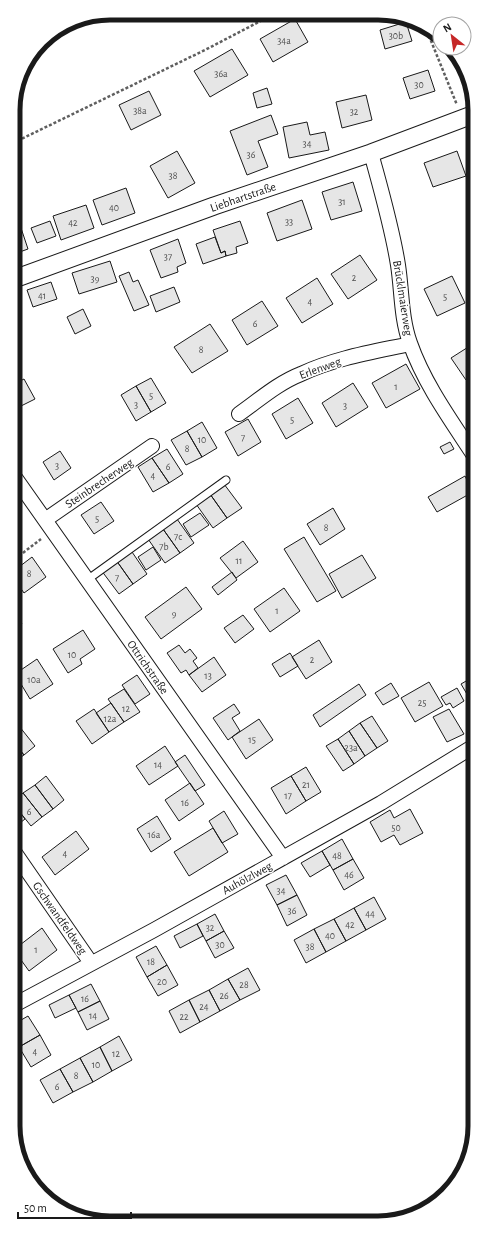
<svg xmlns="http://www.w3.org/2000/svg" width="488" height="1236" viewBox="0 0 488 1236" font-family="'Alegreya Sans',sans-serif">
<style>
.building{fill:#e6e6e6;stroke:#1a1a1a}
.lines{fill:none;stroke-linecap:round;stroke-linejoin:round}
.service-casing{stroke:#1a1a1a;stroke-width:9}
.minor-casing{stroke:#1a1a1a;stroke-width:16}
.tertiary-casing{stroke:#1a1a1a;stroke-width:19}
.path{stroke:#5f5f5f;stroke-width:2.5;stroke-dasharray:3 2;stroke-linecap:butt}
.service{stroke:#fff;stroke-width:7}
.minor{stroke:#fff;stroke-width:14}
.tertiary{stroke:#fff;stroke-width:17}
.labels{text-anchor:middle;stroke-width:3;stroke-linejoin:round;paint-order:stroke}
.number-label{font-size:10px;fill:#4d4d4d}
.street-label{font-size:12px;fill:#1a1a1a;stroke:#fff}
.rim{fill:none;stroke:#1a1a1a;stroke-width:5}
</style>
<rect width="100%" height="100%" fill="#fff"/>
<path class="building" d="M 295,19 L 308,42 L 273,62 L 260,39 Z
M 406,22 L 412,41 L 385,49 L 380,30 Z
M 232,49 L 248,75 L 210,97 L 194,71 Z
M 428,70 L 435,91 L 410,99 L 403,78 Z
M 267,88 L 272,104 L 257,108 L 253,93 Z
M 149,91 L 161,115 L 131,130 L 119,105 Z
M 366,95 L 372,120 L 342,128 L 336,102 Z
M 271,115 L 278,134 L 258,141 L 268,167 L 247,175 L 230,131 Z
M 307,122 L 310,135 L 325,132 L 329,150 L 289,158 L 283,127 Z
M 177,151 L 195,183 L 168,198 L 150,166 Z
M 457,151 L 466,176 L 433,187 L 424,163 Z
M 13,171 L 20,187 L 13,190 Z
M 353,182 L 362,211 L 331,220 L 322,192 Z
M 126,188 L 135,213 L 102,225 L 93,200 Z
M 302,200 L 312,229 L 277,241 L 267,213 Z
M 86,205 L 94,228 L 61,240 L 53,216 Z
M 50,221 L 56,236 L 37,243 L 31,228 Z
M 240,221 L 248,243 L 236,247 L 237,253 L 226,256 L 225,251 L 221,253 L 213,230 Z
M 19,222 L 28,249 L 14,254 L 14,224 Z
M 215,237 L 221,253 L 225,251 L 226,256 L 203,264 L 196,244 Z
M 178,239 L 186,263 L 177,267 L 178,272 L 161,278 L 150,250 Z
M 360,255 L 377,280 L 348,299 L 331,274 Z
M 110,261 L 117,282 L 79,294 L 72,273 Z
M 129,272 L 133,282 L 138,280 L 149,305 L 134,311 L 119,276 Z
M 452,276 L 465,303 L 437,316 L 424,289 Z
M 317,278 L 333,304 L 302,323 L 286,298 Z
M 51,282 L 57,299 L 33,307 L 27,290 Z
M 174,287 L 180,302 L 156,312 L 150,296 Z
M 262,301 L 278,326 L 247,345 L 232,320 Z
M 83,309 L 91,326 L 75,334 L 67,317 Z
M 210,324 L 228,351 L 192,373 L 174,347 Z
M 473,344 L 473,375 L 466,380 L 451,358 Z
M 406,364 L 420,389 L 386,408 L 372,383 Z
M 151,378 L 166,403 L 151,412 L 136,386 Z
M 24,379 L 35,399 L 17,408 L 14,404 L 14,384 Z
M 353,383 L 368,407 L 336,427 L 322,403 Z
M 136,386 L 151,412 L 136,421 L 121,395 Z
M 298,398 L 313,423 L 286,439 L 272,414 Z
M 248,419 L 261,442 L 238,456 L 225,432 Z
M 202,422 L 217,448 L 202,457 L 187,431 Z
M 187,431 L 202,457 L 186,465 L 171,440 Z
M 450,442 L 454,449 L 444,454 L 440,447 Z
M 167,449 L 183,474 L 169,483 L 152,458 Z
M 60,451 L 71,468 L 54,480 L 43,462 Z
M 152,458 L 169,483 L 153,492 L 138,467 Z
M 465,476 L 473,492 L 437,512 L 428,497 Z
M 224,484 L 242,508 L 227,518 L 210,494 Z
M 210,494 L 227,518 L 213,528 L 196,504 Z
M 101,502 L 114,521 L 94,534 L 81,515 Z
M 333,508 L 345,529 L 320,545 L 307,524 Z
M 200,513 L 209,525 L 191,537 L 183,524 Z
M 177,519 L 194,543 L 180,553 L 163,529 Z
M 163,529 L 180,553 L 165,563 L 148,539 Z
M 304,537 L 336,591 L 317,602 L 284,549 Z
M 243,541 L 258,562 L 236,578 L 220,558 Z
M 153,547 L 161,560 L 146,570 L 138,557 Z
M 130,549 L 147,574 L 133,584 L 116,560 Z
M 362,555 L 376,578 L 342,598 L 329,574 Z
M 32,557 L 46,577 L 24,593 L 15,580 L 15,570 Z
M 116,560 L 133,584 L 119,594 L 101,570 Z
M 232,572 L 237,580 L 218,595 L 212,587 Z
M 186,587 L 202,609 L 161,639 L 145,617 Z
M 284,588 L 300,611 L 270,632 L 254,609 Z
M 15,614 L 22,624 L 15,630 Z
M 243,615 L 254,629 L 235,643 L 224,628 Z
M 83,630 L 95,649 L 80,659 L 82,664 L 68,673 L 53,649 Z
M 319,640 L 332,662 L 306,679 L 292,657 Z
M 179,645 L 185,653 L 190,649 L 197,658 L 193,661 L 198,668 L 189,675 L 186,670 L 181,673 L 167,653 Z
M 290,653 L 298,666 L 280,677 L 272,664 Z
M 214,657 L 226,675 L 202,692 L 189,675 Z
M 37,659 L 53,684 L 30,699 L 15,674 Z
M 137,675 L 150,694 L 135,704 L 122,685 Z
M 473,677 L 474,706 L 461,684 Z
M 429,682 L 443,706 L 415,722 L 401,698 Z
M 391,683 L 399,696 L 383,705 L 375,693 Z
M 359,684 L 366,695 L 320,727 L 313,715 Z
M 457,688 L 464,701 L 453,708 L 450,703 L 446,705 L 441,697 Z
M 124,689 L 140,712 L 124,722 L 108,699 Z
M 111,703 L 124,722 L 109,732 L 96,713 Z
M 234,704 L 240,713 L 232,718 L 240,731 L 228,740 L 213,718 Z
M 94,709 L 109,732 L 92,744 L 76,721 Z
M 449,709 L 464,734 L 447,742 L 433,717 Z
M 372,716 L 388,741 L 377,748 L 360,723 Z
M 259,719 L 273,740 L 246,759 L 232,737 Z
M 15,721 L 35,746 L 24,755 L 15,744 Z
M 360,723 L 377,748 L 365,756 L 349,731 Z
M 349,731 L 365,756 L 354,764 L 338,739 Z
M 338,739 L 354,764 L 343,771 L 326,746 Z
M 15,744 L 24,755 L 15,761 Z
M 165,746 L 178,766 L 149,785 L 136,766 Z
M 185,755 L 205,785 L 195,791 L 175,762 Z
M 306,767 L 321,792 L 306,801 L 291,776 Z
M 46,776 L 64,800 L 53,809 L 35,785 Z
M 291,776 L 306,801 L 286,814 L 271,788 Z
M 190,783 L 204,804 L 179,821 L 165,800 Z
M 35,785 L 53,809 L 42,817 L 23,793 Z
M 23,793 L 42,817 L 31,826 L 15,806 L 15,800 Z
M 15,806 L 25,819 L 16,826 L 15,825 Z
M 410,809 L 423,833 L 400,845 L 394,835 L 381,842 L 370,822 L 390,810 L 394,818 Z
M 224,811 L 238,834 L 222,843 L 209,821 Z
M 157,816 L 171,839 L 151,852 L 137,829 Z
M 213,828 L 228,852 L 189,876 L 174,852 Z
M 76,831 L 89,849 L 55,875 L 42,857 Z
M 342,839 L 353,859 L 333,870 L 322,851 Z
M 322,851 L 330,865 L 310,877 L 301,863 Z
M 353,859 L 364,878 L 344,890 L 333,870 Z
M 286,875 L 297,895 L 277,905 L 266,885 Z
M 297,895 L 307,915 L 287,926 L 277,905 Z
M 374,897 L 386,919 L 366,930 L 354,908 Z
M 354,908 L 366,930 L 346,941 L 334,919 Z
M 215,914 L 224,931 L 206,941 L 197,924 Z
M 334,919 L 346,941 L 326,952 L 314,929 Z
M 197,924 L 203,936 L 180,948 L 174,936 Z
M 42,928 L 57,950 L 29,971 L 16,953 L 16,948 Z
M 314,929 L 326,952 L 306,963 L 294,940 Z
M 224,931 L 234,948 L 215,958 L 206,941 Z
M 156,946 L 167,965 L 147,977 L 136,957 Z
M 167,965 L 178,985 L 158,996 L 147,977 Z
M 248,968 L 260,990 L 240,1000 L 228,979 Z
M 228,979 L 240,1000 L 220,1011 L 209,990 Z
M 91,984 L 100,1001 L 78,1012 L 69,995 Z
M 209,990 L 220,1011 L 200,1022 L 189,1000 Z
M 69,995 L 76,1008 L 55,1018 L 49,1005 Z
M 189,1000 L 200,1022 L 180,1033 L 169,1011 Z
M 100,1001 L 109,1019 L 87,1030 L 78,1012 Z
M 28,1016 L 40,1035 L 19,1047 L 16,1041 L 16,1023 Z
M 40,1035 L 51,1055 L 31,1067 L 19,1047 Z
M 119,1036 L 132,1060 L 112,1071 L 100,1047 Z
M 100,1047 L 112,1071 L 93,1082 L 80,1058 Z
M 80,1058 L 93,1082 L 73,1092 L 60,1069 Z
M 60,1069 L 73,1092 L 53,1103 L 40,1080 Z"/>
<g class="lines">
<g class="service-casing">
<path id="service" d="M 87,580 L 226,480"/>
</g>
<g class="minor-casing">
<path id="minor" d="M 371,153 C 381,190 392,227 398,265 C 402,291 401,318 410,343 C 424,383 450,419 473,454
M 239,414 C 259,400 278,383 301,374 C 335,358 373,352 410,344
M 14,476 L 283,858
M 45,520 L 152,446
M 15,853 L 91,963
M 16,1004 L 154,930 L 381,803 L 474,746"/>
</g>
<g class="tertiary-casing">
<path id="tertiary" d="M 14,279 L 214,206 L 371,153 L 472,115"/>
</g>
<path class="path" d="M 427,31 L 457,105
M 13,143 L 205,50 L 274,14
M 15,559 L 41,539"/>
<use href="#service" class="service"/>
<use href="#minor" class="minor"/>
<use href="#tertiary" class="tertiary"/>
</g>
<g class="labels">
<g class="number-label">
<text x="396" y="39">30b</text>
<text x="284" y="44">34a</text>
<text x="221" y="77">36a</text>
<text x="419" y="88">30</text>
<text x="140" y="114">38a</text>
<text x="354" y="115">32</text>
<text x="307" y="147">34</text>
<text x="251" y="158">36</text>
<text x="173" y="179">38</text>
<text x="342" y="205">31</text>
<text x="114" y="211">40</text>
<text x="289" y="225">33</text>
<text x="73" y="226">42</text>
<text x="168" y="260">37</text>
<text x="354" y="281">2</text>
<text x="95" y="282">39</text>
<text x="42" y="299">41</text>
<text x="445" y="300">5</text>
<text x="310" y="305">4</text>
<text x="255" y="327">6</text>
<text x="201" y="353">8</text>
<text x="396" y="390">1</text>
<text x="151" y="399">5</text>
<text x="136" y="408">3</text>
<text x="345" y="409">3</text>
<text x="292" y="423">5</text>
<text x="243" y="441">7</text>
<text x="202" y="443">10</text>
<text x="187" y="452">8</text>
<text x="57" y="469">3</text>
<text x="168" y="470">6</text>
<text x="153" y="479">4</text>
<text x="97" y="522">5</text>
<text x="326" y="531">8</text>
<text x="178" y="540">7c</text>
<text x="164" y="550">7b</text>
<text x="239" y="564">11</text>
<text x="29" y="577">8</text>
<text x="117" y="581">7</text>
<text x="277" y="614">1</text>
<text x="174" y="617">9</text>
<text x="72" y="658">10</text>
<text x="312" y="663">2</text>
<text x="208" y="679">13</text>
<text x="34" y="683">10a</text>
<text x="422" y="706">25</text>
<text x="126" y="712">12</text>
<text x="110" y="722">12a</text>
<text x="252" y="743">15</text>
<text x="351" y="751">23a</text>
<text x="158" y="768">14</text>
<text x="306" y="788">21</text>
<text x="288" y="799">17</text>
<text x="185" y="806">16</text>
<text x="29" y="815">6</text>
<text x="396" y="831">50</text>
<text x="154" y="838">16a</text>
<text x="65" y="857">4</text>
<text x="337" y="859">48</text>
<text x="349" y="878">46</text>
<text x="281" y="894">34</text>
<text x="292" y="914">36</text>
<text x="370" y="917">44</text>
<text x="350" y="928">42</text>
<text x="210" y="931">32</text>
<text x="330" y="939">40</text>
<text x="220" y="948">30</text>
<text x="310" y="950">38</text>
<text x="36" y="953">1</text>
<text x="151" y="965">18</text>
<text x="162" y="985">20</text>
<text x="244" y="988">28</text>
<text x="224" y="999">26</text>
<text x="85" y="1002">16</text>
<text x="204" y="1010">24</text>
<text x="93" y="1019">14</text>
<text x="184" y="1020">22</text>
<text x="35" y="1055">4</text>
<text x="116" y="1057">12</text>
<text x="96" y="1068">10</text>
<text x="76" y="1079">8</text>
<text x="57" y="1090">6</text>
</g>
<g class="street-label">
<text transform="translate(243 197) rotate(-19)" y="4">Liebhartstraße</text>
<text transform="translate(403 298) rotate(81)" y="4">Brücklmaierweg</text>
<text transform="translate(320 368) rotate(-20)" y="4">Erlenweg</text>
<text transform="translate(99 483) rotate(-34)" y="4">Steinbrecherweg</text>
<text transform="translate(148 667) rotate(55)" y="4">Ottrichstraße</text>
<text transform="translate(247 878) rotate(-29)" y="4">Auhölzlweg</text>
<text transform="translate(60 918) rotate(55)" y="4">Gschwandfeldweg</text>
</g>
</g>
<path d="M0 0H488V1236H0ZM110 20H378A90 90 0 0 1 468 110V1126A90 90 0 0 1 378 1216H110A90 90 0 0 1 20 1126V110A90 90 0 0 1 110 20Z" fill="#fff" fill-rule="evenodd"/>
<path class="rim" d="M110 20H378A90 90 0 0 1 468 110V1126A90 90 0 0 1 378 1216H110A90 90 0 0 1 20 1126V110A90 90 0 0 1 110 20Z"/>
<g transform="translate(452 36) rotate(330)"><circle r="19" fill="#ffffff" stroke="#a3a3a3"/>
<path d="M0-3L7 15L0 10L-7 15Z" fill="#c62828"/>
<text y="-6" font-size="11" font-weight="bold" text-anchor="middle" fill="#1a1a1a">N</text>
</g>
<path d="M18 1212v6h113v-6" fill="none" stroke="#1a1a1a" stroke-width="2"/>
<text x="24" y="1212" font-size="12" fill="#1a1a1a" stroke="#ffffff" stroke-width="3" paint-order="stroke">50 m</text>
</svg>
